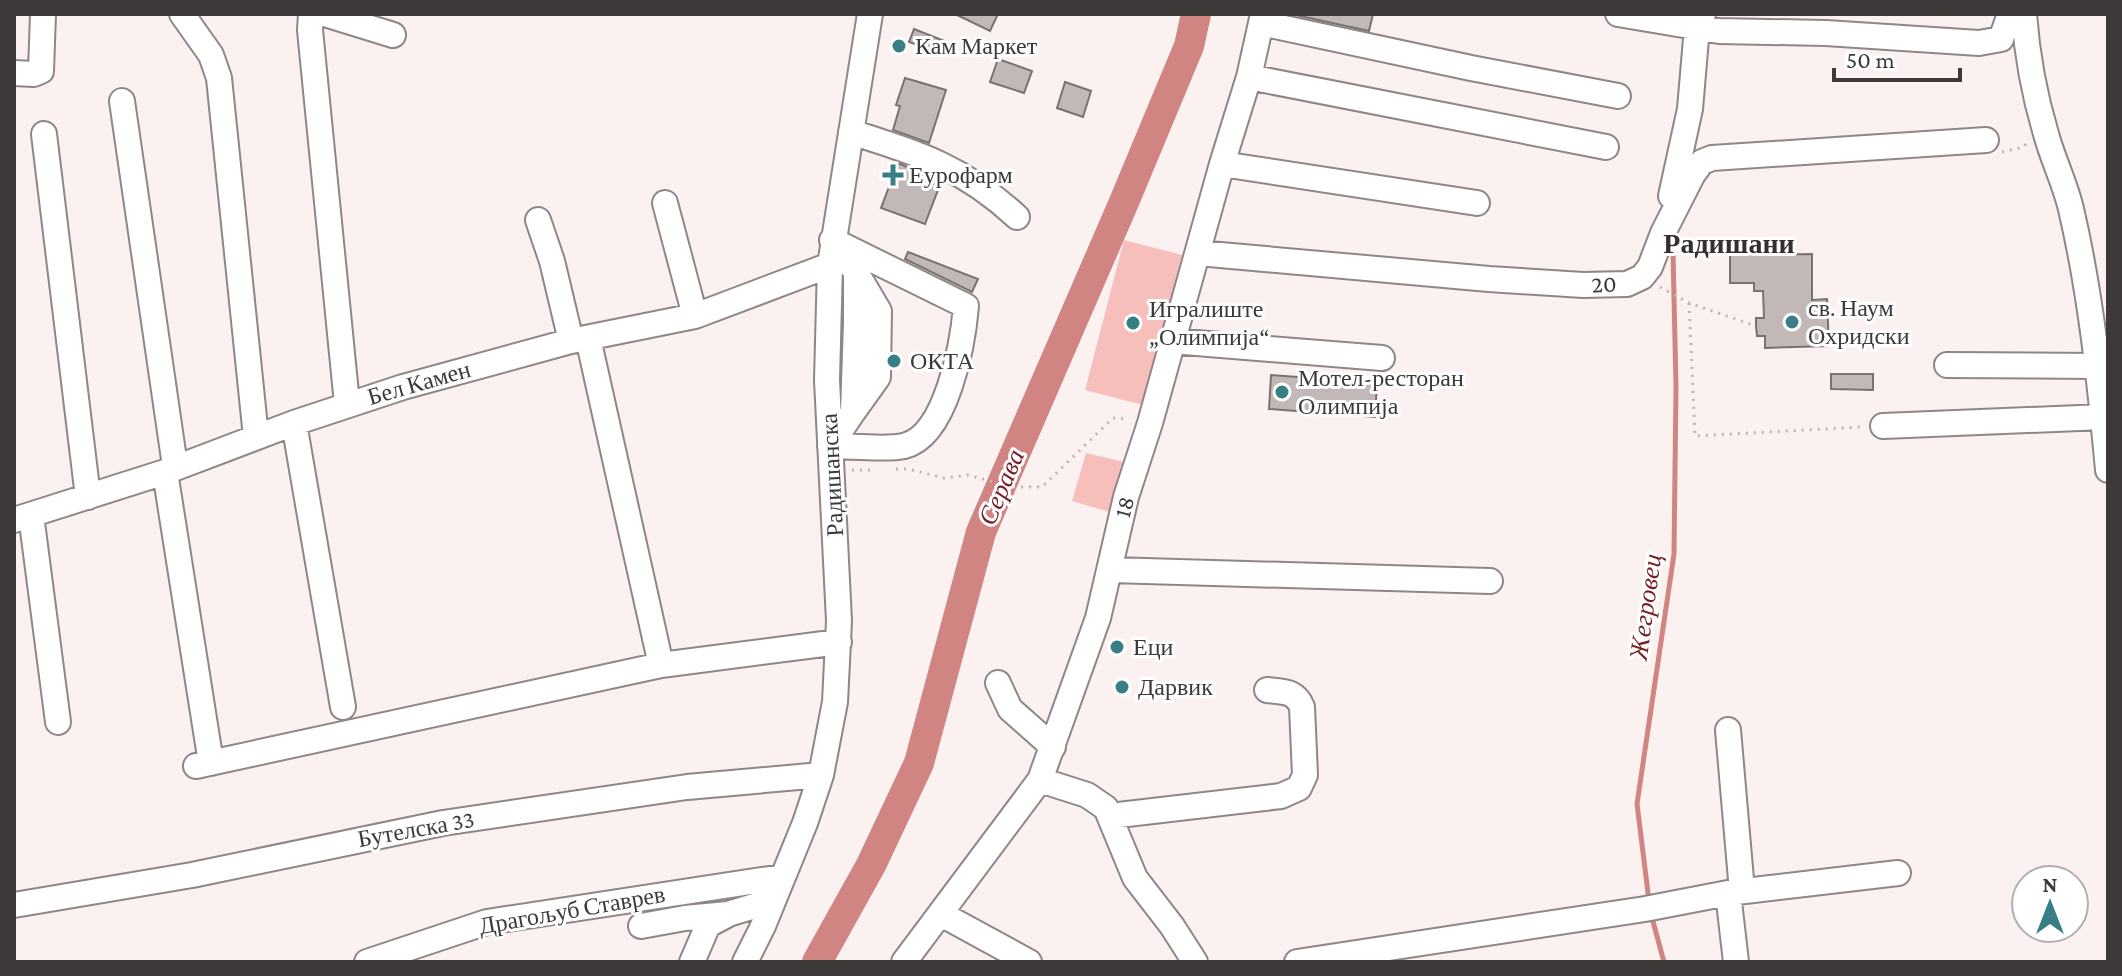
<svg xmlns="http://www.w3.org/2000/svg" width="2122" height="976" viewBox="0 0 2122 976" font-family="'Crimson Pro',serif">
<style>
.green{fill:#f7bfbc}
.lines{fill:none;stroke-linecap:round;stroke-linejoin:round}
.stream{stroke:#d18582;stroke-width:5}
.river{stroke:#d18582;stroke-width:30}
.building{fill:#c2b8b8;stroke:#7a7271;stroke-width:2}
.minor-casing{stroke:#8f8686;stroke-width:28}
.path{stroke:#bdb5b4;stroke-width:3;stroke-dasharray:2 6;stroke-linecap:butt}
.minor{stroke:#fff;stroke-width:24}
.poi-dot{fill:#377f85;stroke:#fff;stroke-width:3}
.labels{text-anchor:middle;stroke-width:6;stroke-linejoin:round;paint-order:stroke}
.poi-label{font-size:24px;fill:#3d3939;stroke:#fff;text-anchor:start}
.street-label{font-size:24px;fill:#3d3939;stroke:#fff}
.water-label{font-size:26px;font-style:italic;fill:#791e24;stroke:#fff}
.quarter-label{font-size:28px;font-weight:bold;fill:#362e2e;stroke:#fff}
</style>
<rect width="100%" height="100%" fill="#fbf1f0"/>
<path class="green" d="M 1124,240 L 1182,255 L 1143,405 L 1085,390 Z
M 1086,453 L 1124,462 L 1110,512 L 1072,501 Z"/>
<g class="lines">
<path class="stream" d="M 1649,901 L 1637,804 L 1674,554 L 1676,386 L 1673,253
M 1651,914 L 1664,962"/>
<path class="river" d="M 817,962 L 871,865 L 919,763 L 981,532 L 1124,202 L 1189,46 L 1196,14"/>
</g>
<path class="building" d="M 955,14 L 998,14 L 990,31 Z
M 1291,14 L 1373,14 L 1369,31 Z
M 914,29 L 947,42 L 943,54 L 909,42 Z
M 998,59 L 1032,71 L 1024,93 L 990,82 Z
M 905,78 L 946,90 L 929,143 L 893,130 L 900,106 L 896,105 Z
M 1065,82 L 1091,91 L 1083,117 L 1057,108 Z
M 898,163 L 941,182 L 925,224 L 881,208 Z
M 908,252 L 978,279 L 972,292 L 905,259 Z
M 1812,254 L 1812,300 L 1827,299 L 1829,346 L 1765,348 L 1765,336 L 1757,336 L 1756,326 L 1756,318 L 1764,318 L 1763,291 L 1754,291 L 1754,283 L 1730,283 L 1730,255 Z
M 1831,374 L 1873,374 L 1873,390 L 1831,389 Z
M 1271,375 L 1377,383 L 1375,417 L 1269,409 Z"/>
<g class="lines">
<g class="minor-casing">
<path id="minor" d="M 182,14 L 211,55 L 219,78 L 256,437
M 311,14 L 310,30 L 347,404
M 325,14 L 393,35
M 1618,14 L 1719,31 L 1826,33 L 1979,43 L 2001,39 L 2010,14
M 2024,14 C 2027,55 2034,94 2046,134 C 2053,160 2065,183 2071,209 C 2091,295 2100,383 2108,470
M 1261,23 L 1471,68 L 1618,96
M 14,73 L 34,74 L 41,71 L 43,14
M 1249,77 L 1606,147
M 122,101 L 175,466
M 851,132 C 920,154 963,167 1017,217
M 44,134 L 88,497
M 1222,164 L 1477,203
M 1671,196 L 1690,109 L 1697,27 L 1703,14
M 665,203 L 695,316
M 538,220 L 552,261 L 571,341
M 1198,253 L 1489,279 L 1583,285 L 1627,284 L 1642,277 L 1650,267 L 1663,233 L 1693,174 L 1702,162 L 1712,158 L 1986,140
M 588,338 L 661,665
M 1172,341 L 1382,358
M 1947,365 L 2098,366
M 853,412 L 878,377 L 879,311 L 856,272
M 294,423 L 343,707
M 1883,426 L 2103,417
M 830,446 C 850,446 887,450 904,446 C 947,436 963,342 966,306 L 832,240
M 830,446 L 853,412 L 856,323 L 856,272 L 836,245
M 165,472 L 211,763
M 31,515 L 58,722
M 14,520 L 165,472 L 294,423 L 403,387 L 571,341 L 695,316 L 830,265
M 1111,570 L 1490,581
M 998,683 L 1010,709 L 1053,747
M 1728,730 L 1742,891
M 196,766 L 661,665 L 839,642
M 1040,780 L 1087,795 L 1106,808 L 1135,878 L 1172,926 L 1195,962
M 1110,816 L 1281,796 L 1299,788 L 1305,775 L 1302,707 C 1295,690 1283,692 1267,690
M 1728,893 L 1736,962
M 14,905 L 192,875 L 443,823 L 687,787 L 821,775
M 941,914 L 1029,962
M 641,926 L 685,918 L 728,914 L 771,901
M 367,962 L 487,922 L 782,877
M 692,962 L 708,925 L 727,915
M 745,962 L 763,926 L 805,823 L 821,775 L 835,702 L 839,621 L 827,380 L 830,265 L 870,14
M 904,962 L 1040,780 L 1098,618 L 1126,497 L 1150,423 L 1222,164 L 1249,77 L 1263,14
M 1297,962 L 1645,909 L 1728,893 L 1898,873"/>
</g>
<path class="path" d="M 2002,152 L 2024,147 L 2027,142
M 1660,287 L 1689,303 L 1756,326
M 1689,303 L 1695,436 L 1861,427
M 896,469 L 908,469 L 944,478 L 968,475 L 1012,487 L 1042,487 L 1113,418 L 1129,419
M 852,470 L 872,470"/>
<use href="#minor" class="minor"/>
</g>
<g class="poi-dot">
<circle cx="899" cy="46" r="8"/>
<path d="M889 163h8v8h8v8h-8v8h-8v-8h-8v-8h8z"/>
<circle cx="1792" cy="322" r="8"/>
<circle cx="1133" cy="323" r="8"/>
<circle cx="894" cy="361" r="8"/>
<circle cx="1282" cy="392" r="8"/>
<circle cx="1117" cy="647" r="8"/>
<circle cx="1122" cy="687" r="8"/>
</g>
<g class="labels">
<g class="poi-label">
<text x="915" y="54">Кам Маркет</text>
<text x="909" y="183">Еурофарм</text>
<text x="1808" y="316">св. Наум<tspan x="1808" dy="28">Охридски</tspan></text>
<text x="1149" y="317">Игралиште<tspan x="1149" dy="28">„Олимпија“</tspan></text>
<text x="910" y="369">ОКТА</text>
<text x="1298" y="386">Мотел-ресторан<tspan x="1298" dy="28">Олимпија</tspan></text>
<text x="1133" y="655">Еци</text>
<text x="1138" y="695">Дарвик</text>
</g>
<g class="street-label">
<text transform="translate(1604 284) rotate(-2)" y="8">20</text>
<text transform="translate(419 383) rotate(-16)" y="8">Бел Камен</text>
<text transform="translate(832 475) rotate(-93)" y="8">Радишанска</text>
<text transform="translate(1124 507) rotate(-76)" y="8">18</text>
<text transform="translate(416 829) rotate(-10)" y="8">Бутелска 33</text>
<text transform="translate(572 910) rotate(-10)" y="8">Драгољуб Ставрев</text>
</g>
<g class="water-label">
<text transform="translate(1001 487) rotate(-67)" y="9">Серава</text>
<text transform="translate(1645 607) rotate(-82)" y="9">Жегровец</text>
</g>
<g class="quarter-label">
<text x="1729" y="253">Радишани</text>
</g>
</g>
<rect width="2122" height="976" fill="none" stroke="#3d3939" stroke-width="32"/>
<g transform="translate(2050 904)"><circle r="38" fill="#ffffff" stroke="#b1b0b0" stroke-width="2"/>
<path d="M0-6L14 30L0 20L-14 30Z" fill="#377f85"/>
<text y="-12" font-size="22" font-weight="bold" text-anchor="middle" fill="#3d3939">N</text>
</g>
<path d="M1834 68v12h126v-12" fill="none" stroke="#3d3939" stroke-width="4"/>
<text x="1846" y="68" font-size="24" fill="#3d3939" stroke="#ffffff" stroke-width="6" paint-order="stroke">50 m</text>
</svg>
